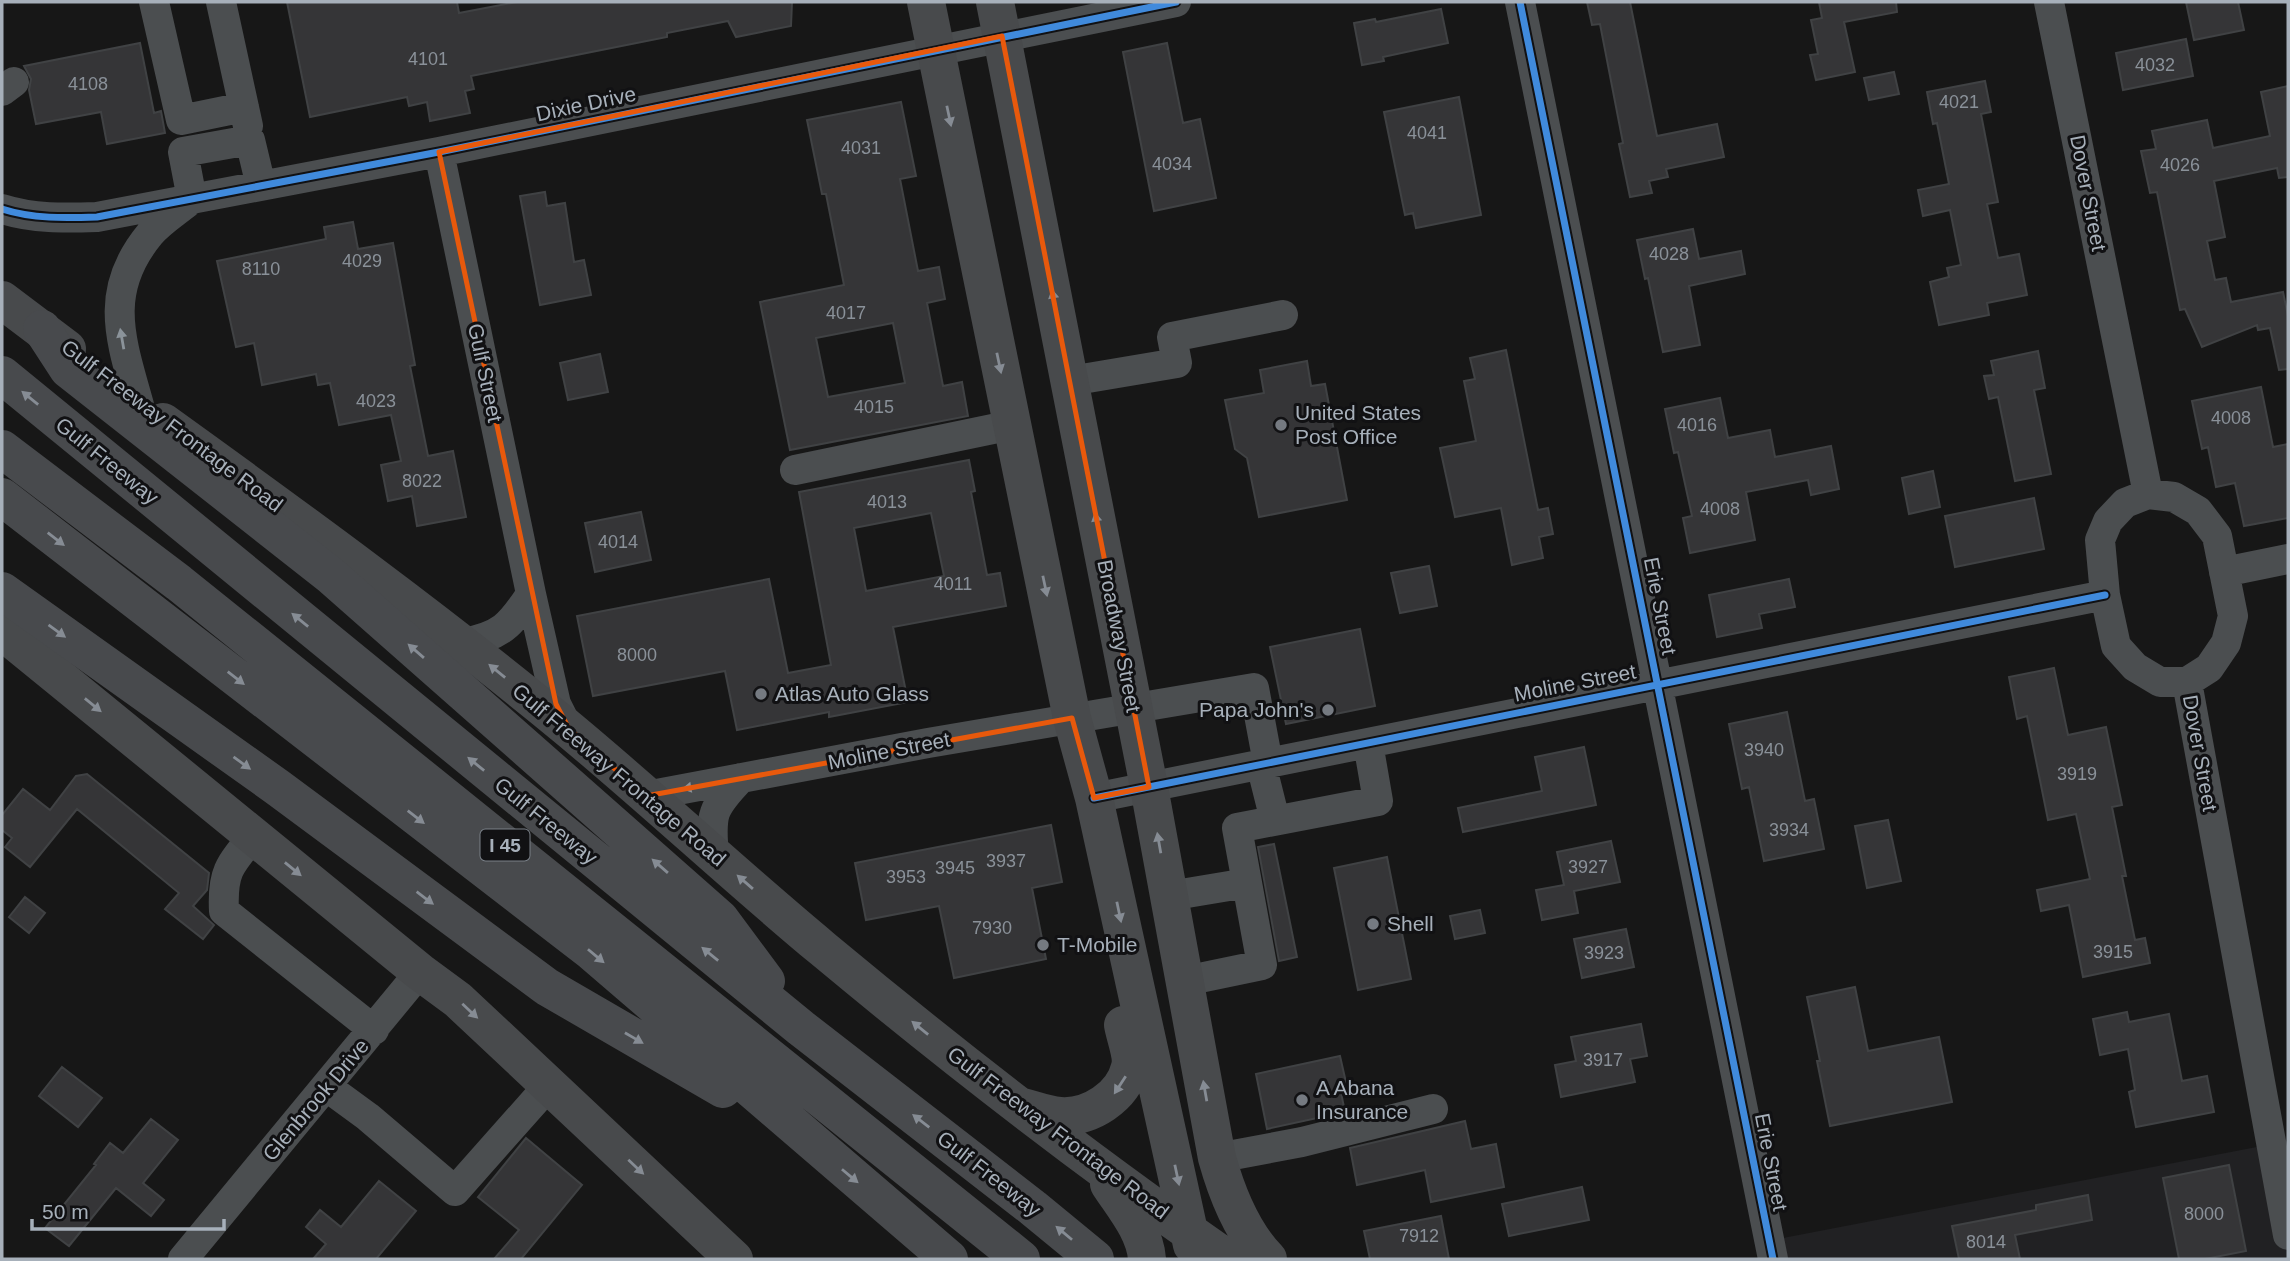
<svg xmlns="http://www.w3.org/2000/svg" width="2290" height="1261" viewBox="0 0 2290 1261" font-family="Arial,sans-serif">
<style>
.built{fill:#212123}
.building{fill:#353537;stroke:#404244;stroke-width:2;fill-rule:evenodd}
.lines{fill:none;stroke-linecap:round;stroke-linejoin:round}
.minor{stroke:#4b4e50;stroke-width:30}
.major{stroke:#484a4c;stroke-width:38}
.highway{stroke:#484a4d;stroke-width:38}
.cycleway-casing{stroke:#111113;stroke-width:11}
.cycleway{stroke:#408adc;stroke-width:7}
.oneway{fill:#868c94}
.oneway2{fill:#8b939a}
.marked{fill:none;stroke:#e8590c;stroke-width:5;stroke-linejoin:round}
.poi-dot{fill:#757a81;stroke:#111113;stroke-width:2.5}
.labels{text-anchor:middle;stroke-width:6;stroke-linejoin:round;paint-order:stroke}
.number-label{font-size:18px;fill:#8a9199}
.shield{fill:#111113;stroke:#7a8088;stroke-width:2}
.shield-label{font-size:19px;font-weight:bold;fill:#a7b0ba}
.street-label{font-size:21px;fill:#a7b0ba;stroke:#111113}
.poi-label{font-size:21px;fill:#a7b0ba;stroke:#111113;text-anchor:start}
</style>
<rect width="100%" height="100%" fill="#171717"/>
<path class="built" d="M 2288,1141 L 2288,1259 L 1788,1259 L 1783,1238 Z"/>
<path class="building" d="M 287,2 L 457,2 L 459,13 L 517,2 L 792,2 L 791,26 L 736,37 L 728,21 L 667,33 L 667,37 L 471,76 L 474,89 L 465,91 L 470,113 L 430,121 L 427,102 L 409,106 L 407,97 L 310,117 Z
M 1587,2 L 1630,2 L 1657,136 L 1717,124 L 1724,157 L 1666,169 L 1668,177 L 1649,181 L 1652,193 L 1630,197 L 1619,144 L 1623,143 L 1600,24 L 1592,25 Z
M 1819,2 L 1896,2 L 1897,12 L 1844,22 L 1855,72 L 1816,80 L 1810,55 L 1818,54 L 1811,20 L 1822,18 Z
M 2186,2 L 2238,2 L 2244,30 L 2194,40 Z
M 1441,9 L 1448,43 L 1383,57 L 1384,61 L 1362,65 L 1354,23 L 1375,19 L 1376,22 Z
M 2186,39 L 2193,76 L 2123,90 L 2116,53 Z
M 140,43 L 154,113 L 161,111 L 165,133 L 107,144 L 101,112 L 36,124 L 29,90 L 31,79 L 24,66 Z
M 1167,43 L 1183,123 L 1200,119 L 1216,198 L 1154,211 L 1123,52 Z
M 1894,72 L 1899,94 L 1869,100 L 1864,78 Z
M 1985,81 L 1991,112 L 1981,114 L 1998,202 L 1987,204 L 1998,258 L 2019,254 L 2027,295 L 1987,303 L 1989,315 L 1939,325 L 1930,282 L 1949,277 L 1947,268 L 1961,265 L 1950,210 L 1923,216 L 1918,190 L 1949,184 L 1937,123 L 1933,124 L 1927,92 Z
M 2288,86 L 2288,177 L 2279,178 L 2277,168 L 2214,181 L 2225,237 L 2207,241 L 2215,280 L 2226,278 L 2231,302 L 2283,292 L 2288,316 L 2288,369 L 2279,370 L 2270,328 L 2258,330 L 2257,325 L 2202,347 L 2185,309 L 2180,310 L 2157,192 L 2150,193 L 2141,151 L 2156,149 L 2152,131 L 2207,120 L 2213,148 L 2270,136 L 2261,92 Z
M 1459,97 L 1481,215 L 1416,228 L 1413,213 L 1405,215 L 1384,112 Z
M 901,102 L 916,176 L 900,179 L 918,271 L 939,267 L 945,299 L 927,303 L 943,386 L 962,382 L 968,416 L 790,450 L 760,302 L 844,285 L 826,194 L 822,194 L 807,120 ZM 893,323 L 905,383 L 828,397 L 816,338 Z
M 545,192 L 547,206 L 565,203 L 574,262 L 584,260 L 591,295 L 540,305 L 520,196 Z
M 353,222 L 358,249 L 393,243 L 415,365 L 410,366 L 428,456 L 453,451 L 466,517 L 417,526 L 412,496 L 388,501 L 381,465 L 401,461 L 391,415 L 339,425 L 330,383 L 318,385 L 316,374 L 262,385 L 254,343 L 236,347 L 217,261 L 326,239 L 324,227 Z
M 1693,229 L 1699,259 L 1741,251 L 1745,274 L 1689,286 L 1700,345 L 1663,352 L 1648,278 L 1645,279 L 1637,240 Z
M 1506,350 L 1538,510 L 1548,508 L 1553,534 L 1539,537 L 1543,558 L 1512,565 L 1501,508 L 1455,517 L 1440,448 L 1476,441 L 1464,381 L 1475,379 L 1470,358 Z
M 2038,351 L 2045,388 L 2034,390 L 2051,474 L 2015,481 L 1998,397 L 1989,399 L 1984,376 L 1994,375 L 1991,361 Z
M 600,354 L 608,392 L 568,400 L 560,363 Z
M 1307,361 L 1311,386 L 1325,384 L 1347,500 L 1259,517 L 1247,458 L 1235,449 L 1225,400 L 1264,393 L 1260,370 Z
M 2261,387 L 2273,447 L 2288,444 L 2288,518 L 2244,526 L 2235,483 L 2216,487 L 2208,447 L 2202,449 L 2192,401 Z
M 1720,398 L 1728,438 L 1770,430 L 1775,457 L 1831,446 L 1839,489 L 1811,495 L 1808,480 L 1746,492 L 1755,540 L 1690,553 L 1683,518 L 1692,516 L 1678,452 L 1674,453 L 1665,409 Z
M 969,460 L 975,491 L 971,492 L 987,575 L 1000,573 L 1006,606 L 893,627 L 908,702 L 829,717 L 829,712 L 737,730 L 725,671 L 593,696 L 577,616 L 769,579 L 788,673 L 831,665 L 799,492 ZM 931,513 L 944,576 L 866,591 L 854,528 Z
M 1933,471 L 1940,507 L 1909,514 L 1902,478 Z
M 2034,498 L 2044,549 L 1955,567 L 1945,516 Z
M 641,512 L 651,560 L 595,572 L 585,523 Z
M 1429,566 L 1437,606 L 1400,613 L 1391,573 Z
M 1789,579 L 1795,607 L 1759,614 L 1762,628 L 1717,637 L 1709,595 Z
M 1360,629 L 1375,706 L 1286,724 L 1270,647 Z
M 2054,668 L 2068,735 L 2106,727 L 2122,805 L 2112,807 L 2126,876 L 2122,876 L 2135,940 L 2145,938 L 2150,963 L 2083,977 L 2069,905 L 2041,911 L 2037,890 L 2090,879 L 2076,814 L 2048,820 L 2027,716 L 2017,719 L 2009,677 Z
M 1787,712 L 1805,801 L 1814,799 L 1824,849 L 1764,861 L 1749,787 L 1742,789 L 1729,724 Z
M 1584,747 L 1596,805 L 1463,832 L 1458,808 L 1542,791 L 1535,757 Z
M 87,774 L 209,873 L 207,890 L 193,906 L 214,925 L 203,939 L 165,909 L 179,893 L 77,809 L 30,867 L 5,847 L 12,838 L 2,830 L 2,815 L 23,789 L 50,810 L 76,776 Z
M 1888,820 L 1901,881 L 1867,888 L 1855,826 Z
M 1051,825 L 1062,882 L 1032,888 L 1046,959 L 954,978 L 939,906 L 866,920 L 855,863 Z
M 1611,841 L 1620,882 L 1574,891 L 1578,913 L 1542,920 L 1536,890 L 1564,885 L 1557,852 Z
M 1274,844 L 1297,957 L 1279,961 L 1258,847 Z
M 1387,857 L 1411,979 L 1358,990 L 1334,868 Z
M 25,897 L 45,913 L 29,933 L 9,917 Z
M 1480,910 L 1485,933 L 1455,939 L 1450,916 Z
M 1626,929 L 1634,967 L 1582,978 L 1574,939 Z
M 1855,987 L 1868,1051 L 1939,1037 L 1952,1102 L 1830,1126 L 1817,1061 L 1820,1061 L 1807,997 Z
M 2127,1012 L 2129,1022 L 2169,1014 L 2182,1081 L 2207,1076 L 2214,1112 L 2136,1127 L 2129,1092 L 2135,1090 L 2128,1049 L 2100,1055 L 2093,1019 Z
M 1641,1024 L 1647,1056 L 1630,1059 L 1635,1082 L 1561,1097 L 1555,1065 L 1576,1061 L 1571,1037 Z
M 1340,1056 L 1347,1087 L 1340,1088 L 1345,1112 L 1267,1129 L 1256,1074 Z
M 62,1067 L 102,1098 L 78,1127 L 39,1096 Z
M 151,1119 L 178,1140 L 143,1183 L 164,1200 L 151,1216 L 116,1188 L 69,1246 L 45,1228 L 96,1165 L 94,1164 L 110,1143 L 123,1153 Z
M 1465,1121 L 1471,1149 L 1496,1144 L 1504,1187 L 1431,1202 L 1425,1170 L 1357,1185 L 1350,1148 Z
M 526,1138 L 582,1185 L 521,1259 L 494,1259 L 519,1230 L 478,1197 Z
M 2229,1165 L 2246,1251 L 2205,1259 L 2179,1259 L 2163,1178 Z
M 379,1181 L 416,1211 L 376,1259 L 313,1259 L 326,1244 L 306,1227 L 320,1210 L 341,1227 Z
M 1582,1187 L 1589,1220 L 1509,1236 L 1502,1204 Z
M 2088,1195 L 2092,1220 L 2015,1235 L 2020,1259 L 1959,1259 L 1952,1226 L 2036,1210 L 2036,1205 Z
M 1441,1216 L 1449,1259 L 1370,1259 L 1364,1231 Z"/>
<g class="lines">
<path class="minor" d="M 154,2 L 181,120 L 244,107
M 221,2 L 248,126
M 1520,2 L 1773,1259
M 2049,2 L 2148,494
M 2,91 L 14,82
M 439,152 L 531,594 L 556,704 L 568,728
M 192,199 L 183,152 L 250,140 L 261,186
M 2,209 C 33,219 65,218 97,217 L 439,152 L 1176,2
M 1070,381 L 1177,363 L 1172,337 L 1283,315
M 139,405 C 121,340 102,292 150,234 C 160,222 176,212 188,202
M 795,470 L 1012,425
M 2148,494 L 2174,497 L 2198,511 L 2217,536 L 2233,616 L 2226,643 L 2209,668 L 2187,682 L 2160,682 L 2135,667 L 2116,646 L 2105,595 L 2100,540 L 2108,521 L 2125,503 Z
M 2224,572 L 2288,559
M 463,643 C 501,636 510,626 531,594
M 2187,682 L 2288,1235
M 1261,764 L 1275,820
M 646,796 L 928,743 L 1254,688 L 1268,763
M 1094,798 L 2105,595
M 253,837 C 229,865 222,873 224,911 L 374,1030
M 714,855 C 710,814 712,808 741,778
M 1169,896 L 1247,883
M 1185,981 L 1262,965 L 1237,828 L 1378,801 L 1368,743
M 327,1087 L 368,1117 L 455,1191 L 549,1085
M 1217,1158 L 1302,1142 L 1433,1109
M 183,1259 L 420,972"/>
<path class="major" d="M 926,2 L 1072,718 L 1094,798 L 1192,1245
M 995,2 L 1149,787 L 1217,1158 C 1227,1194 1242,1232 1268,1259
M 2,300 L 67,349
M 163,422 C 299,520 435,619 565,726 C 652,798 735,876 823,949 C 954,1058 1088,1162 1228,1259
M 2,631 L 420,972 L 458,1000 L 734,1259
M 1023,1107 C 1034,1110 1048,1115 1060,1116 C 1090,1118 1123,1097 1130,1067 C 1133,1056 1125,1037 1123,1025
M 1109,1184 C 1124,1207 1145,1231 1147,1259"/>
<path class="highway" d="M 42,329 L 68,369 L 330,575 L 720,919 L 766,981
M 2,375 L 801,1028 L 1033,1208 L 1095,1259
M 2,449 L 179,583 L 1021,1259
M 2,497 L 592,952 L 949,1259
M 2,591 L 277,787 L 547,987 L 723,1089"/>
<g class="cycleway-casing">
<path id="cycleway" d="M 1520,2 L 1773,1259
M 2,209 C 33,219 65,218 97,217 L 439,152 L 1176,2
M 1094,798 L 2105,595"/>
</g>
<use href="#cycleway" class="cycleway"/>
</g>
<defs><path id="oneway-solid" d="M-6-.8H1V-3.2L6.5 0L1 3.2V.8H-6Z" transform="scale(1.75)"/></defs>
<g class="oneway">
<use href="#oneway-solid" transform="translate(949 116) rotate(78)"/>
<use href="#oneway-solid" transform="translate(1054 300) rotate(-101)"/>
<use href="#oneway-solid" transform="translate(999 363) rotate(78)"/>
<use href="#oneway-solid" transform="translate(30 398) rotate(-141)"/>
<use href="#oneway-solid" transform="translate(1097 523) rotate(-101)"/>
<use href="#oneway-solid" transform="translate(56 539) rotate(38)"/>
<use href="#oneway-solid" transform="translate(1045 586) rotate(78)"/>
<use href="#oneway-solid" transform="translate(300 620) rotate(-141)"/>
<use href="#oneway-solid" transform="translate(57 631) rotate(36)"/>
<use href="#oneway-solid" transform="translate(416 651) rotate(-139)"/>
<use href="#oneway-solid" transform="translate(497 671) rotate(-141)"/>
<use href="#oneway-solid" transform="translate(236 678) rotate(38)"/>
<use href="#oneway-solid" transform="translate(93 705) rotate(39)"/>
<use href="#oneway-solid" transform="translate(242 763) rotate(36)"/>
<use href="#oneway-solid" transform="translate(476 764) rotate(-141)"/>
<use href="#oneway-solid" transform="translate(416 817) rotate(38)"/>
<use href="#oneway-solid" transform="translate(1159 843) rotate(-100)"/>
<use href="#oneway-solid" transform="translate(660 866) rotate(-139)"/>
<use href="#oneway-solid" transform="translate(293 869) rotate(39)"/>
<use href="#oneway-solid" transform="translate(745 882) rotate(-139)"/>
<use href="#oneway-solid" transform="translate(425 898) rotate(37)"/>
<use href="#oneway-solid" transform="translate(1119 912) rotate(78)"/>
<use href="#oneway-solid" transform="translate(710 954) rotate(-141)"/>
<use href="#oneway-solid" transform="translate(596 956) rotate(40)"/>
<use href="#oneway-solid" transform="translate(470 1011) rotate(43)"/>
<use href="#oneway-solid" transform="translate(920 1028) rotate(-141)"/>
<use href="#oneway-solid" transform="translate(634 1038) rotate(30)"/>
<use href="#oneway-solid" transform="translate(1120 1085) rotate(123)"/>
<use href="#oneway-solid" transform="translate(1205 1091) rotate(-100)"/>
<use href="#oneway-solid" transform="translate(921 1121) rotate(-142)"/>
<use href="#oneway-solid" transform="translate(636 1167) rotate(43)"/>
<use href="#oneway-solid" transform="translate(1177 1175) rotate(78)"/>
<use href="#oneway-solid" transform="translate(850 1176) rotate(40)"/>
<use href="#oneway-solid" transform="translate(1064 1233) rotate(-140)"/>
</g>
<g class="oneway2">
<use href="#oneway-solid" transform="translate(122 339) rotate(-100)"/>
<use href="#oneway-solid" transform="translate(693 787) rotate(170)"/>
</g>
<path class="marked" d="M 1002,36 L 1149,787 L 1094,798 L 1072,718 L 646,796 L 569,729 L 556,704 L 439,152 Z"/>
<g class="poi-dot">
<circle cx="1281" cy="425" r="7"/>
<circle cx="761" cy="694" r="7"/>
<circle cx="1328" cy="710" r="7"/>
<circle cx="1373" cy="924" r="7"/>
<circle cx="1043" cy="945" r="7"/>
<circle cx="1302" cy="1100" r="7"/>
</g>
<g class="labels">
<g class="number-label">
<text x="428" y="65">4101</text>
<text x="2155" y="71">4032</text>
<text x="88" y="90">4108</text>
<text x="1959" y="108">4021</text>
<text x="1427" y="139">4041</text>
<text x="861" y="154">4031</text>
<text x="1172" y="170">4034</text>
<text x="2180" y="171">4026</text>
<text x="1669" y="260">4028</text>
<text x="362" y="267">4029</text>
<text x="261" y="275">8110</text>
<text x="846" y="319">4017</text>
<text x="376" y="407">4023</text>
<text x="874" y="413">4015</text>
<text x="2231" y="424">4008</text>
<text x="1697" y="431">4016</text>
<text x="422" y="487">8022</text>
<text x="887" y="508">4013</text>
<text x="1720" y="515">4008</text>
<text x="618" y="548">4014</text>
<text x="953" y="590">4011</text>
<text x="637" y="661">8000</text>
<text x="1764" y="756">3940</text>
<text x="2077" y="780">3919</text>
<text x="1789" y="836">3934</text>
<text x="1006" y="867">3937</text>
<text x="1588" y="873">3927</text>
<text x="955" y="874">3945</text>
<text x="906" y="883">3953</text>
<text x="992" y="934">7930</text>
<text x="2113" y="958">3915</text>
<text x="1604" y="959">3923</text>
<text x="1603" y="1066">3917</text>
<text x="2204" y="1220">8000</text>
<text x="1419" y="1242">7912</text>
<text x="1986" y="1248">8014</text>
</g>
<rect class="shield" x="480.5" y="829.5" width="49" height="31" rx="5"/>
<g class="shield-label">
<text x="505" y="852">I 45</text>
</g>
<g class="street-label">
<text transform="translate(586 104) rotate(-12)" y="7">Dixie Drive</text>
<text transform="translate(2088 193) rotate(79)" y="7">Dover Street</text>
<text transform="translate(485 373) rotate(78)" y="7">Gulf Street</text>
<text transform="translate(172 426) rotate(37)" y="7">Gulf Freeway Frontage Road</text>
<text transform="translate(107 461) rotate(39)" y="7">Gulf Freeway</text>
<text transform="translate(1660 606) rotate(79)" y="7">Erie Street</text>
<text transform="translate(1119 636) rotate(79)" y="7">Broadway Street</text>
<text transform="translate(1575 683) rotate(-11)" y="7">Moline Street</text>
<text transform="translate(889 751) rotate(-11)" y="7">Moline Street</text>
<text transform="translate(2200 753) rotate(80)" y="7">Dover Street</text>
<text transform="translate(619 775) rotate(40)" y="7">Gulf Freeway Frontage Road</text>
<text transform="translate(546 821) rotate(39)" y="7">Gulf Freeway</text>
<text transform="translate(316 1100) rotate(-50)" y="7">Glenbrook Drive</text>
<text transform="translate(1058 1133) rotate(37)" y="7">Gulf Freeway Frontage Road</text>
<text transform="translate(1771 1162) rotate(79)" y="7">Erie Street</text>
<text transform="translate(989 1174) rotate(38)" y="7">Gulf Freeway</text>
</g>
<g class="poi-label">
<text x="1295" y="420">United States<tspan x="1295" dy="24">Post Office</tspan></text>
<text x="775" y="701">Atlas Auto Glass</text>
<text x="1314" y="717" text-anchor="end">Papa John's</text>
<text x="1387" y="931">Shell</text>
<text x="1057" y="952">T-Mobile</text>
<text x="1316" y="1095">A Abana<tspan x="1316" dy="24">Insurance</tspan></text>
</g>
</g>
<rect width="2290" height="1261" fill="none" stroke="#a7b0ba" stroke-width="7"/>
<path d="M32 1219v10h192v-10" fill="none" stroke="#a7b0ba" stroke-width="3.5"/>
<text x="42" y="1219" font-size="21" fill="#a7b0ba" stroke="#111113" stroke-width="5" paint-order="stroke">50 m</text>
</svg>
